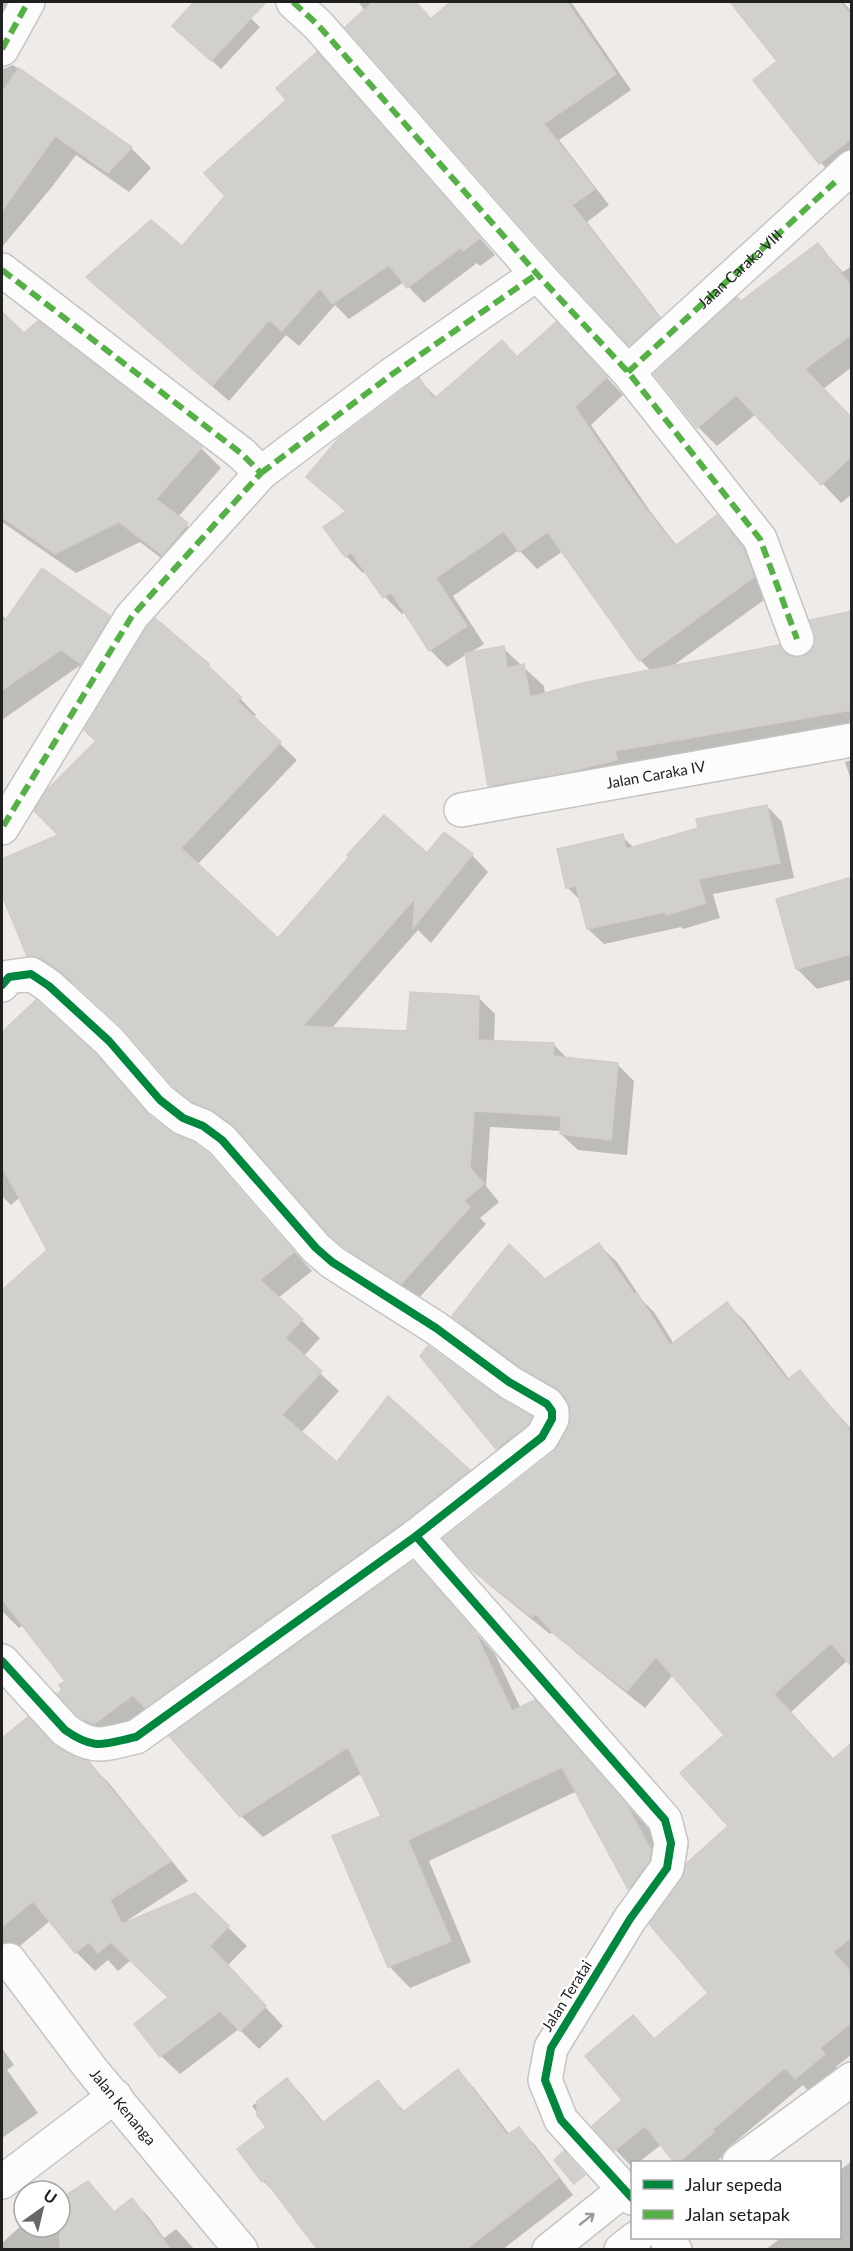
<svg xmlns="http://www.w3.org/2000/svg" width="853" height="2251" viewBox="0 0 853 2251" font-family="Lato,sans-serif">
<style>
.shadow{fill:#0003;fill-rule:evenodd}
.building{fill:#d2d0cd;stroke:#d1cdca;stroke-width:1.5}
.lines{fill:none;stroke-linecap:round;stroke-linejoin:round}
.minor-casing{stroke:#c5c4c3;stroke-width:36}
.minor{stroke:#fcfcfc;stroke-width:33}
.quiet{stroke:#55b145;stroke-width:6;stroke-dasharray:12 6;stroke-linecap:butt}
.cycleway-casing{stroke:#fff;stroke-width:11}
.cycleway{stroke:#00873e;stroke-width:8}
.oneway{stroke:#999}
.labels{text-anchor:middle;stroke-width:5;stroke-linejoin:round;paint-order:stroke}
.street-label{font-size:15px;fill:#202020;stroke:#fff}
</style>
<rect width="100%" height="100%" fill="#eeebe8"/>
<path class="shadow" d="M 2,2 L 9,2 L 2,13 Z
M 196,2 L 233,2 L 260,27 L 221,69 L 174,26 Z
M 360,2 L 416,2 L 432,20 L 452,2 L 571,2 L 631,90 L 559,140 L 609,205 L 587,222 L 674,334 L 646,360 L 630,345 L 359,3 Z
M 754,2 L 843,2 L 852,12 L 852,183 L 845,188 L 820,162 L 779,62 L 740,13 Z
M 2,63 L 4,65 L 3,69 L 13,65 L 131,148 L 151,168 L 129,192 L 76,155 L 51,188 L 2,247 Z
M 333,70 L 495,255 L 480,266 L 477,263 L 424,303 L 404,282 L 349,319 L 335,305 L 299,346 L 286,335 L 229,401 L 88,278 L 182,248 Z
M 818,245 L 843,272 L 852,266 L 852,367 L 823,389 L 852,419 L 852,494 L 841,503 L 756,414 L 717,446 L 698,427 L 741,303 Z
M 2,319 L 201,448 L 221,468 L 178,517 L 207,544 L 182,574 L 140,542 L 76,573 L 2,522 L 2,455 L 20,427 L 2,415 Z
M 573,341 L 623,395 L 591,425 L 650,511 L 677,546 L 717,517 L 735,535 L 760,567 L 771,595 L 671,667 L 779,646 L 789,657 L 803,658 L 852,613 L 852,740 L 510,806 L 490,785 L 467,654 L 447,667 L 430,650 L 405,612 L 402,614 L 385,597 L 366,571 L 363,573 L 346,556 L 346,512 L 308,477 L 419,380 L 437,398 L 502,342 L 518,358 ZM 519,550 L 537,569 L 563,551 L 640,660 L 651,671 L 545,694 L 544,686 L 503,648 L 468,654 L 484,644 L 453,596 Z
M 2,615 L 7,620 L 109,617 L 126,634 L 98,679 L 79,666 L 2,720 Z
M 208,665 L 256,715 L 253,718 L 297,760 L 197,865 L 278,940 L 427,856 L 472,855 L 488,872 L 431,943 L 418,930 L 331,1029 L 409,1033 L 478,997 L 495,1014 L 494,1042 L 553,1044 L 568,1059 L 617,1064 L 634,1081 L 627,1155 L 578,1150 L 561,1134 L 562,1131 L 490,1127 L 486,1186 L 499,1202 L 480,1218 L 486,1224 L 418,1299 L 362,1263 L 348,1251 L 246,1137 L 232,1127 L 211,1118 L 191,1103 L 129,1033 L 80,988 L 59,974 L 45,972 L 28,955 L 2,891 L 2,861 L 61,836 Z
M 852,760 L 852,784 L 845,762 Z
M 767,806 L 782,822 L 794,878 L 713,894 L 720,918 L 683,929 L 681,927 L 604,944 L 588,929 L 581,901 L 568,888 L 622,836 L 634,848 Z
M 852,879 L 852,986 L 849,980 L 817,989 L 797,969 Z
M 37,1003 L 114,1074 L 155,1122 L 171,1134 L 208,1155 L 312,1271 L 278,1298 L 320,1338 L 303,1357 L 339,1391 L 301,1433 L 337,1464 L 469,1471 L 487,1489 L 113,1742 L 97,1734 L 78,1715 L 64,1690 L 67,1681 L 23,1625 L 19,1628 L 2,1611 L 2,1292 L 49,1250 L 20,1197 L 11,1205 L 2,1196 L 2,1035 Z
M 599,1245 L 617,1262 L 642,1300 L 654,1312 L 674,1344 L 727,1304 L 745,1321 L 790,1380 L 800,1372 L 852,1430 L 852,1665 L 848,1660 L 791,1712 L 834,1760 L 852,1745 L 852,2054 L 836,2067 L 841,2072 L 813,2096 L 803,2085 L 728,2148 L 730,2150 L 716,2162 L 677,2162 L 662,2144 L 639,2162 L 632,2162 L 632,2167 L 594,2127 L 624,2100 L 633,2017 L 655,2039 L 710,1993 L 730,1826 L 726,1735 L 673,1675 L 645,1708 L 575,1652 L 554,1631 L 550,1634 L 488,1584 L 469,1566 L 555,1453 L 570,1429 L 572,1420 L 569,1401 L 539,1384 L 471,1334 L 454,1316 L 545,1281 Z
M 422,1356 L 531,1418 L 548,1435 L 514,1465 L 497,1448 Z
M 413,1563 L 495,1654 L 521,1709 L 535,1702 L 556,1724 L 648,1828 L 672,1872 L 651,1909 L 630,1888 L 577,1791 L 429,1861 L 471,1962 L 410,1988 L 389,1966 L 383,1816 L 362,1773 L 263,1837 L 241,1816 Z
M 28,1719 L 56,1748 L 75,1759 L 88,1763 L 108,1782 L 188,1881 L 128,1920 L 129,1922 L 195,1895 L 247,1946 L 227,1966 L 283,2026 L 259,2049 L 239,2029 L 180,2074 L 161,2056 L 169,1997 L 131,1960 L 118,1971 L 108,1960 L 95,1971 L 76,1952 L 51,1920 L 2,1961 L 2,1740 Z
M 2,2048 L 14,2065 L 7,2070 L 38,2113 L 2,2138 Z
M 458,2071 L 474,2088 L 510,2135 L 518,2129 L 535,2145 L 573,2195 L 502,2250 L 320,2250 L 280,2198 L 263,2181 L 268,2127 L 252,2106 L 287,2080 L 303,2096 L 324,2123 L 378,2082 L 405,2112 Z
M 852,2161 L 852,2250 L 765,2250 L 781,2238 L 840,2238 L 840,2170 Z
M 88,2183 L 115,2213 L 132,2200 L 148,2216 L 164,2238 L 176,2229 L 195,2250 L 2,2250 L 2,2243 L 24,2223 L 24,2227 L 60,2227 L 60,2201 Z"/>
<path class="building" d="M 194,2 L 266,2 L 211,61 L 172,26 Z
M 373,2 L 416,2 L 431,19 L 450,2 L 567,2 L 616,74 L 544,124 L 595,189 L 572,205 L 660,318 L 629,346 L 551,261 L 345,27 Z
M 730,2 L 840,2 L 852,16 L 852,138 L 819,164 L 753,80 L 777,61 Z
M 317,52 L 480,238 L 463,251 L 460,248 L 407,288 L 389,265 L 332,304 L 320,288 L 282,331 L 269,320 L 212,386 L 86,277 L 151,220 L 182,246 L 225,196 L 204,173 L 286,100 L 276,88 Z
M 19,68 L 132,147 L 108,173 L 55,136 L 2,211 L 2,92 Z
M 818,243 L 852,287 L 852,334 L 805,369 L 852,418 L 852,456 L 821,485 L 736,395 L 697,428 L 654,374 L 737,297 L 741,301 Z
M 2,312 L 24,333 L 38,321 L 202,447 L 156,499 L 188,523 L 162,555 L 119,522 L 55,554 L 2,517 Z
M 556,322 L 607,377 L 575,407 L 633,492 L 675,546 L 717,515 L 743,548 L 754,577 L 639,661 L 548,532 L 519,552 L 504,531 L 436,578 L 467,626 L 429,651 L 391,592 L 383,598 L 351,552 L 345,557 L 323,527 L 346,511 L 306,477 L 339,438 L 419,378 L 434,399 L 502,340 L 517,357 Z
M 42,568 L 110,616 L 81,664 L 61,650 L 2,690 L 2,625 Z
M 852,611 L 852,710 L 615,751 L 617,760 L 567,772 L 488,786 L 465,653 L 504,646 L 507,668 L 524,664 L 530,697 L 582,683 L 779,645 L 786,654 L 793,657 L 803,657 L 811,651 L 815,643 L 815,632 L 810,620 Z
M 155,618 L 209,664 L 208,666 L 241,697 L 237,701 L 281,742 L 181,848 L 278,938 L 349,857 L 347,855 L 384,815 L 427,853 L 444,832 L 473,854 L 413,928 L 415,898 L 303,1026 L 407,1031 L 410,992 L 479,996 L 478,1040 L 554,1043 L 553,1056 L 618,1063 L 611,1140 L 560,1134 L 561,1116 L 474,1111 L 470,1168 L 484,1184 L 464,1201 L 470,1207 L 401,1284 L 343,1247 L 329,1235 L 233,1125 L 214,1111 L 192,1102 L 173,1086 L 122,1027 L 62,972 L 41,958 L 27,956 L 2,895 L 2,859 L 58,835 L 34,811 L 48,789 L 96,741 L 84,730 L 147,627 Z
M 767,805 L 780,863 L 698,879 L 706,903 L 666,915 L 665,912 L 587,929 L 576,886 L 566,888 L 557,849 L 623,834 L 626,849 L 698,828 L 696,819 Z
M 852,877 L 852,954 L 796,969 L 776,899 Z
M 36,1000 L 96,1054 L 148,1115 L 172,1133 L 194,1143 L 209,1154 L 294,1252 L 260,1280 L 303,1319 L 285,1338 L 322,1371 L 282,1415 L 337,1462 L 388,1396 L 470,1470 L 405,1521 L 145,1708 L 133,1695 L 94,1724 L 77,1716 L 57,1694 L 62,1690 L 59,1685 L 65,1681 L 2,1599 L 2,1290 L 47,1250 L 2,1167 L 2,1032 Z
M 599,1243 L 634,1294 L 637,1293 L 670,1345 L 727,1302 L 787,1380 L 800,1370 L 852,1433 L 852,1667 L 831,1643 L 774,1694 L 833,1759 L 852,1743 L 852,1937 L 833,1952 L 852,1973 L 852,2022 L 820,2048 L 825,2054 L 795,2079 L 785,2068 L 712,2130 L 714,2132 L 678,2163 L 675,2163 L 645,2126 L 614,2151 L 592,2126 L 622,2100 L 585,2056 L 633,2015 L 654,2039 L 708,1993 L 649,1924 L 682,1879 L 687,1863 L 728,1826 L 680,1773 L 724,1735 L 656,1657 L 627,1691 L 555,1635 L 536,1614 L 532,1617 L 468,1567 L 443,1539 L 554,1452 L 568,1428 L 571,1419 L 568,1401 L 557,1388 L 519,1366 L 452,1316 L 509,1244 L 545,1279 Z
M 428,1346 L 498,1397 L 532,1417 L 527,1425 L 496,1449 L 420,1356 Z
M 413,1561 L 474,1630 L 512,1711 L 535,1700 L 626,1804 L 651,1850 L 649,1861 L 628,1889 L 562,1767 L 408,1840 L 451,1941 L 388,1967 L 332,1836 L 381,1816 L 348,1747 L 240,1817 L 169,1736 Z
M 28,1717 L 55,1746 L 76,1758 L 89,1762 L 171,1861 L 110,1900 L 122,1924 L 195,1893 L 229,1926 L 210,1946 L 266,2006 L 240,2031 L 220,2011 L 160,2057 L 134,2024 L 168,1997 L 111,1942 L 98,1953 L 89,1942 L 75,1953 L 33,1901 L 2,1927 L 2,1738 Z
M 458,2069 L 507,2135 L 519,2127 L 558,2178 L 465,2250 L 318,2250 L 265,2180 L 262,2182 L 237,2149 L 266,2127 L 257,2115 L 257,2101 L 287,2078 L 322,2123 L 378,2080 L 403,2112 Z
M 564,2151 L 585,2175 L 574,2184 L 554,2160 Z
M 88,2181 L 114,2212 L 132,2198 L 171,2250 L 60,2250 L 60,2199 Z"/>
<g class="lines">
<g class="minor-casing">
<g id="minor">
<path d="M 293,2 L 318,25 L 537,274 L 628,372 L 760,539 L 797,639"/>
<path d="M 2,49 L 28,2"/>
<path d="M 2,270 L 242,454 L 261,473 L 132,616 L 2,828"/>
<path id="s1" d="M 628,372 L 852,167"/>
<path d="M 261,473 L 391,375 L 537,274"/>
<path id="s2" d="M 461,810 L 852,740"/>
<path d="M 2,985 L 9,977 L 31,974 L 49,986 L 109,1041 L 160,1100 L 183,1118 L 203,1126 L 222,1140 L 316,1248 L 332,1262 L 436,1328 L 509,1382 L 547,1404 L 552,1411 L 552,1419 L 542,1437 L 416,1536 L 136,1737 C 103,1744 95,1751 65,1730 L 2,1661"/>
<path d="M 416,1536 L 665,1820 L 671,1843 L 667,1868 L 630,1919 L 551,2048 L 545,2080 L 561,2120 L 632,2198"/>
<path id="s3" d="M 9,1960 L 91,2069 L 241,2250"/>
<path d="M 739,2162 L 852,2079"/>
<path d="M 2,2182 L 115,2096"/>
<path d="M 666,2238 L 675,2250"/>
<path d="M 549,2250 L 625,2189"/>
<path d="M 621,2250 L 636,2238"/>
</g>
</g>
<use href="#minor" class="minor"/>
<path class="quiet" d="M 293,2 L 318,25 L 537,274 L 628,372 L 760,539 L 797,639
M 2,49 L 28,2
M 2,270 L 242,454 L 261,473 L 132,616 L 2,828
M 628,372 L 835,182
M 261,473 L 391,375 L 537,274"/>
<g class="cycleway-casing">
<path id="cycleway" d="M 2,985 L 9,977 L 31,974 L 49,986 L 109,1041 L 160,1100 L 183,1118 L 203,1126 L 222,1140 L 316,1248 L 332,1262 L 436,1328 L 509,1382 L 547,1404 L 552,1411 L 552,1419 L 542,1437 L 416,1536 L 136,1737 C 103,1744 95,1751 65,1730 L 2,1661
M 416,1536 L 665,1820 L 671,1843 L 667,1868 L 630,1919 L 551,2048 L 545,2080 L 561,2120 L 632,2198"/>
</g>
<use href="#cycleway" class="cycleway"/>
</g>
<defs><path id="oneway-shaft" d="M-6 0H5M1.5-3L5.5 0L1.5 3" fill="none" stroke-width="1.6" stroke-linecap="round" stroke-linejoin="round" transform="scale(1.5)"/></defs>
<use class="oneway" href="#oneway-shaft" transform="translate(587 2219) rotate(-38)"/>
<g class="labels">
<g class="street-label">
<text dy="5" stroke="none"><textPath href="#s1" startOffset="152">Jalan Caraka VIII</textPath></text>
<text dy="5" stroke="none"><textPath href="#s2" startOffset="198">Jalan Caraka IV</textPath></text>
<text transform="translate(567 1996) rotate(-58)" y="5">Jalan Teratai</text>
<text dy="5" stroke="none"><textPath href="#s3" startOffset="186">Jalan Kenanga</textPath></text>
</g>
</g>
<rect width="853" height="2251" fill="none" stroke="#202020" stroke-width="6"/>
<rect x="631" y="2161" width="210" height="78" fill="#ffffff" stroke="#a6a6a6" stroke-width="1.5"/>
<rect x="643" y="2180" width="30" height="9" fill="#00873e" stroke="#a6a6a6" stroke-width="1.5"/>
<text x="685" y="2191" font-size="18" fill="#202020">Jalur sepeda</text>
<rect x="643" y="2210" width="30" height="9" fill="#55b145" stroke="#a6a6a6" stroke-width="1.5"/>
<text x="685" y="2221" font-size="18" fill="#202020">Jalan setapak</text>
<g transform="translate(42 2209) rotate(34)"><circle r="28" fill="#ffffff" stroke="#a6a6a6" stroke-width="1.5"/>
<path d="M0-4.5L10 22L0 15L-10 22Z" fill="#686766"/>
<text y="-9" font-size="16" font-weight="bold" text-anchor="middle" fill="#202020">U</text>
</g>
</svg>
